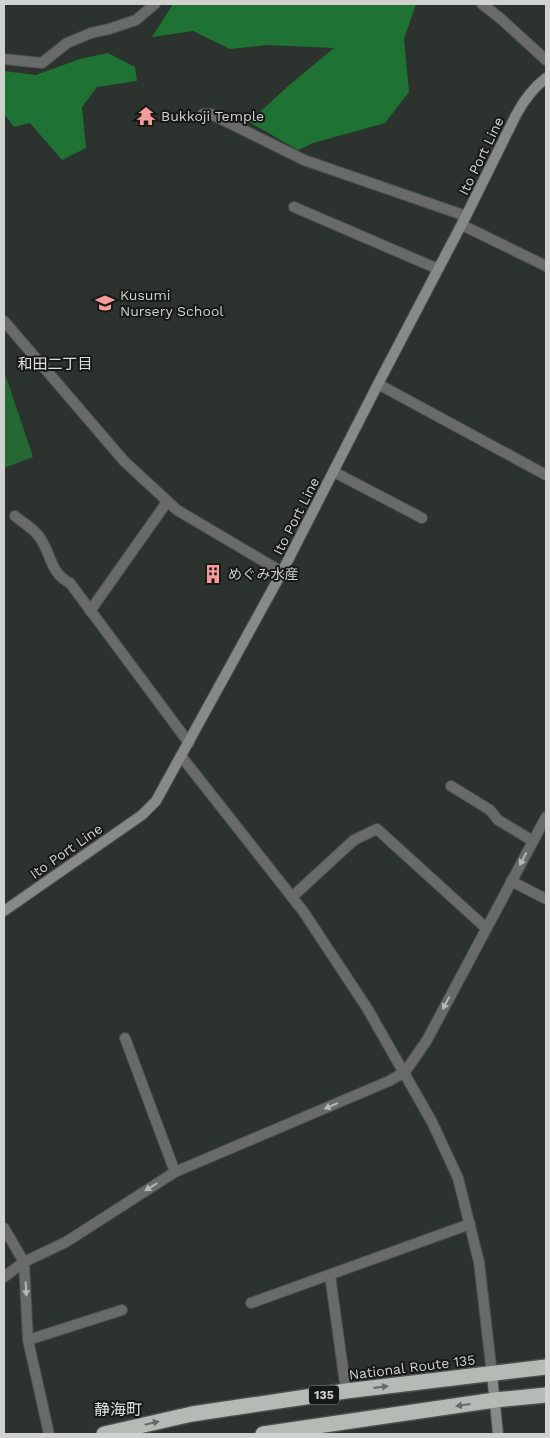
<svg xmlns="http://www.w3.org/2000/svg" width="550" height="1438" viewBox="0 0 550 1438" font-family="'Work Sans','Noto Sans JP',sans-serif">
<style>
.green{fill:#246833}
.forest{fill:#1e7334}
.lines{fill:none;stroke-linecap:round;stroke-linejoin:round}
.lane-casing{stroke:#494f4a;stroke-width:12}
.street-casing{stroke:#494f4a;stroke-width:12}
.secondary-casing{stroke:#494f4a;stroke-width:12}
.highway-casing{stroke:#494f4a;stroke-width:18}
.lane{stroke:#686b68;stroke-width:10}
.street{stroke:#686b68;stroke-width:10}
.secondary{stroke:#878b87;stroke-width:10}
.highway{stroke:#b4bbb4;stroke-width:15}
.oneway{fill:#b5b8b5}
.oneway2{fill:#666a66}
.labels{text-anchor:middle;stroke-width:4;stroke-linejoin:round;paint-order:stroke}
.shield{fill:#171917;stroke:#989a98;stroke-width:1}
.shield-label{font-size:12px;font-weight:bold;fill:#cfd2cf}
.poi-label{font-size:14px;fill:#cfd2cf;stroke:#171917;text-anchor:start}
.street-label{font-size:14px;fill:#cfd2cf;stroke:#171917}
.neighbourhood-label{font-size:15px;fill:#dae1da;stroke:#171917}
.quarter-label{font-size:16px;fill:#dae1da;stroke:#171917}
</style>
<rect width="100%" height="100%" fill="#2c322d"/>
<path class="green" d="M 4,371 L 33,457 L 4,468 Z"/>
<path class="forest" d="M 173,4 L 416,4 L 404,39 L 409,92 L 385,123 L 313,143 L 298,150 L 249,122 L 287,87 L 334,48 L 268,45 L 230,49 L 193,31 L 152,37 Z
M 108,53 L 135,67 L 137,81 L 97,87 L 82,107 L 86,148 L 62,160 L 30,123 L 14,127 L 4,114 L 4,71 L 36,75 L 80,59 Z"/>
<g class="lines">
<g class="lane-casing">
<path id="lane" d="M 4,59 L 42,63 L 67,43 L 91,33 L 109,29 L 136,20 L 155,4
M 203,114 L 211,114 L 304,160 L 466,216
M 294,207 L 438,269
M 334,472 L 422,518
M 15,516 C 22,522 31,527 37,534 C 52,551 48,572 70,583 L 189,743
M 90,611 L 167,502
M 451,786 L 490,810 L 498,820 L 533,841
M 511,881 L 546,899
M 292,897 L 354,840 L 377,829 L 486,928
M 125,1038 L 175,1172
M 330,1275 L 346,1391
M 251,1303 L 470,1224"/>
</g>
<g class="street-casing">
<path id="street" d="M 482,4 L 500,18 L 546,60
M 462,225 L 546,266
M 4,321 L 124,461 L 177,510 L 282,572
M 378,384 L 546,475
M 181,756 L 303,911 L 367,1008 L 432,1122 L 458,1178 L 479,1262 L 492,1374
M 4,1228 L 24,1262 L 28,1340 L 49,1434
M 4,1277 L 24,1262 L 66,1242 L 175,1172 L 389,1081 L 405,1072 L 427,1040 L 546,817
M 28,1340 L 122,1310"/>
</g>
<g class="secondary-casing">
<path id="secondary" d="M 4,911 L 142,815 L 156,801 L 282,572 L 378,384 L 466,216 L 516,115 C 524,100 533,88 546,78
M 492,1374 L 498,1434"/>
</g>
<g class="highway-casing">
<path id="highway" d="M 104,1434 L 192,1414 L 346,1391 L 546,1367
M 263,1434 L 495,1400 L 546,1395"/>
</g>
<use href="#lane" class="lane"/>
<use href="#street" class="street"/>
<use href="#secondary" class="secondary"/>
<use href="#highway" class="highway"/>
</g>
<defs><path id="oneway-solid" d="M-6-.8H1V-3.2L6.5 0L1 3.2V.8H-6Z" transform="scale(1.25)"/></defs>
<g class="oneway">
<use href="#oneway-solid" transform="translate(523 859) rotate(118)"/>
<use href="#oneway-solid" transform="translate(446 1003) rotate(118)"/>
<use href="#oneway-solid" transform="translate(331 1106) rotate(157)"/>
<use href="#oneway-solid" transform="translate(151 1187) rotate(148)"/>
<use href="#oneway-solid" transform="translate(26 1289) rotate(87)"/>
</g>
<g class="oneway2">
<use href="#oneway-solid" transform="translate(381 1387) rotate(-7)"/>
<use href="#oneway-solid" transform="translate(463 1405) rotate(172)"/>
<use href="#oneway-solid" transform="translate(152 1423) rotate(-13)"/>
</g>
<defs>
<g id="temple-bare" transform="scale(1.5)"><path d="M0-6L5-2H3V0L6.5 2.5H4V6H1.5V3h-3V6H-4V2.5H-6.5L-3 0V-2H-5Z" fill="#f59b9b" stroke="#171917" stroke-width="2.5" paint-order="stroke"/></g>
<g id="school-bare" transform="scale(1.5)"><path d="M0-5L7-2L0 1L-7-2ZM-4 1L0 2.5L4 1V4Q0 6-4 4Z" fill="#f59b9b" stroke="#171917" stroke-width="2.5" paint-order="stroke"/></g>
<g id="building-bare" transform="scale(1.5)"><path d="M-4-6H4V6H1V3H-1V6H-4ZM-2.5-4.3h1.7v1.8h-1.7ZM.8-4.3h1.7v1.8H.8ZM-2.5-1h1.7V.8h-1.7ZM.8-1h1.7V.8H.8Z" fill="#f59b9b" stroke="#171917" stroke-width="2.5" paint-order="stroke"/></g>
</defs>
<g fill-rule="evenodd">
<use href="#temple-bare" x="146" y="116"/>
<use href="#school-bare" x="105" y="303"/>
<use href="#building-bare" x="213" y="574"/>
</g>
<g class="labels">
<rect class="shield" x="309" y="1385.5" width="30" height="19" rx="4"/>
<g class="shield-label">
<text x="324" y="1399">135</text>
</g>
<g class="poi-label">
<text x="161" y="121">Bukkoji Temple</text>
<text x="120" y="300">Kusumi<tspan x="120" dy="16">Nursery School</tspan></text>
<text x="228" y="579">めぐみ水産</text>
</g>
<g class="street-label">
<text transform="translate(481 156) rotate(-64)" y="5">Ito Port Line</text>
<text transform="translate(296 516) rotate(-63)" y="5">Ito Port Line</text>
<text transform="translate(66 851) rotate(-35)" y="5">Ito Port Line</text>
<text transform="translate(412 1367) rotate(-7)" y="5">National Route 135</text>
</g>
<g class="neighbourhood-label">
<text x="55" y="369">和田二丁目</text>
</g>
<g class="quarter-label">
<text x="118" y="1415">静海町</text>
</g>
</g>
<rect width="550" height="1438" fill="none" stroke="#cfd2cf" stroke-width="10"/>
</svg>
